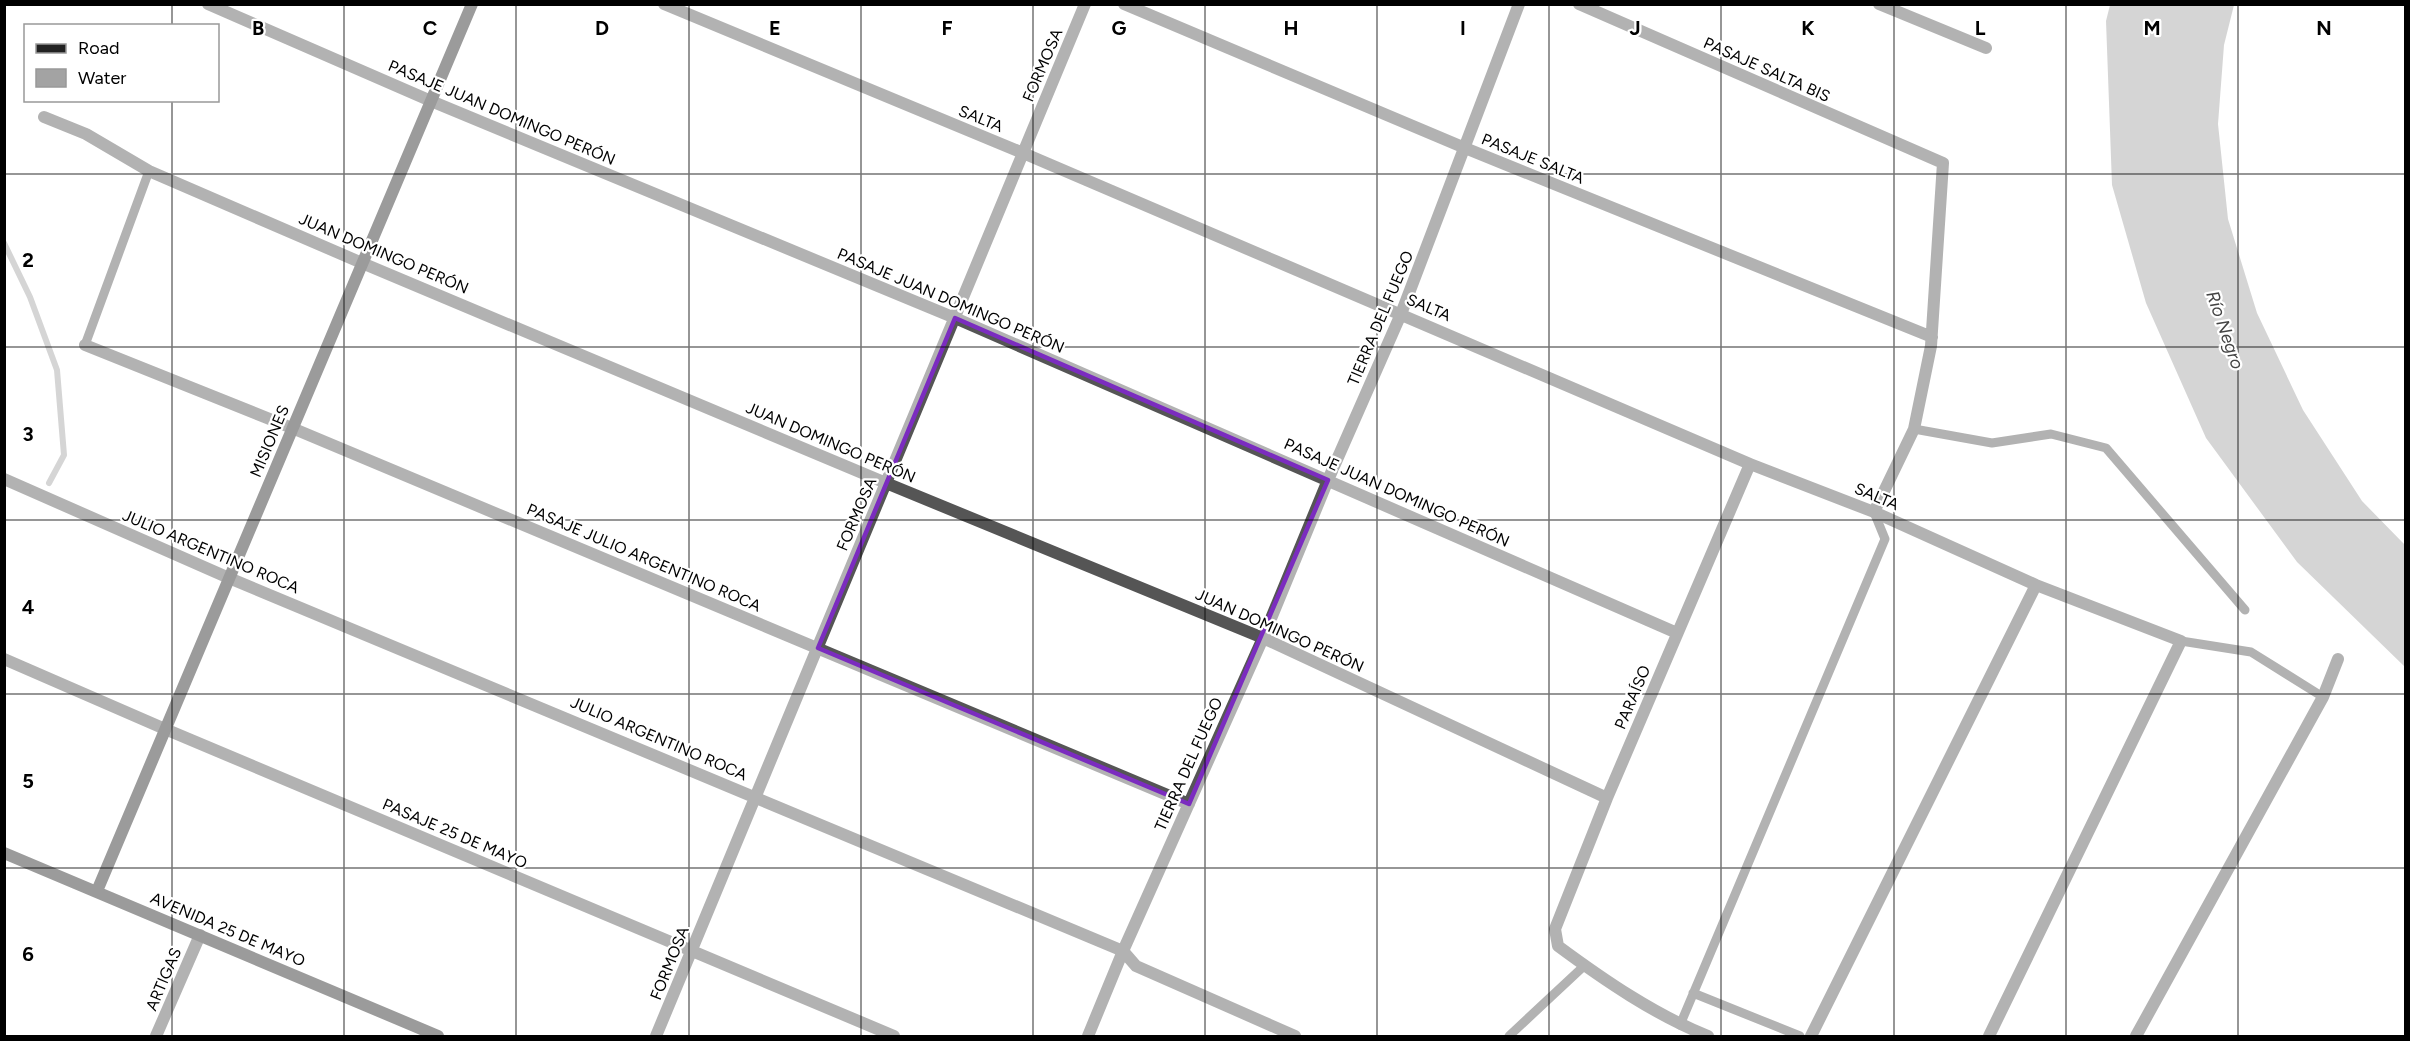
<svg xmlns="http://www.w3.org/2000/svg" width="2410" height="1041" viewBox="0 0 2410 1041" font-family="Figtree,sans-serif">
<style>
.water{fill:#a3a3a3}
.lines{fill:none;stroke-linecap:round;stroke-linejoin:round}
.stream{stroke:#a3a3a3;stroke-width:6}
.lane{stroke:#555;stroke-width:9}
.street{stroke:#555;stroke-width:12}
.secondary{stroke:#222;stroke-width:12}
.marked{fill:none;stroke:#7b2cbf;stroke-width:4.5;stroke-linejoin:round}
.grid{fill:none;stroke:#000;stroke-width:1.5;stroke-opacity:0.55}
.labels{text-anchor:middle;stroke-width:4.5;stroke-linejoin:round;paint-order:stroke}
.street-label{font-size:16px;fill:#000;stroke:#fff}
.water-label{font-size:18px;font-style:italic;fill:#444;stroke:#fff}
.grid-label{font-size:20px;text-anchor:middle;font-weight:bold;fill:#000;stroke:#fff;stroke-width:4.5;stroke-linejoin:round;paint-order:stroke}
</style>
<rect width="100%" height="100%" fill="#fff"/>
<path class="water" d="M 2110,5 L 2234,5 L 2224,45 L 2218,124 L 2228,219 L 2257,313 L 2303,410 L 2362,501 L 2405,545 L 2405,667 L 2297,562 L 2206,438 L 2146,303 L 2112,185 L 2106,21 Z"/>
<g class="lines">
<path class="stream" d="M 4,243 L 30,297 L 57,370 L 64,455 L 49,483"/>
<path class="lane" d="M 85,345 L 149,171
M 1914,429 L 1992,443 L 2051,434 L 2106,448 L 2245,610
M 2181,641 L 2251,652 L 2323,697
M 1693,993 L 1800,1036
M 1680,1025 L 1885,539 L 1874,512
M 1509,1036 L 1584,966"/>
<path class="street" d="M 208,4 L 431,101 L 955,318 L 1677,633
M 664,4 L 1023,153 L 1750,464 L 1874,512 L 2036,585 L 2181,641 L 1989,1036
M 1124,4 L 1465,148 L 1932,337
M 1579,4 L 1943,163 L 1931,346 L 1914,429 L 1874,512
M 1879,4 L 1986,48
M 44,117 L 86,134 L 149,171 L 362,263 L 886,483 L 1263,638 L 1607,798
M 85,345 L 292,428 L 1189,804
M 4,479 L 229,578 L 1123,951 L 1136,966 L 1295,1036
M 4,659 L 165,729 L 894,1036
M 156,1036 L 200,935
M 656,1036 L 1085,4
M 1088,1036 L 1123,951 L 1263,638 L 1328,480 L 1401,314 L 1519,4
M 1708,1036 C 1655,1015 1604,980 1558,946 L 1555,929 L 1607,798 L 1750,464
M 1811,1036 L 2036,585
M 2136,1036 L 2323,697 L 2338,659"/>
<path class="secondary" d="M 4,853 L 438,1036
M 97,891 L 472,4"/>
</g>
<path d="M0 0H2410V1041H0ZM 955,318 L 1328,480 L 1189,804 L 818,648 Z" fill="#fff" fill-opacity=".55" fill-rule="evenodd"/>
<path class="marked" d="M 955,318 L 1328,480 L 1189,804 L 818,648 Z"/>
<path class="grid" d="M 172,4 L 172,26M 344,4 L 344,1036M 516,4 L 516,1036M 689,4 L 689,1036M 861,4 L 861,1036M 1033,4 L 1033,1036M 1205,4 L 1205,1036M 1377,4 L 1377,1036M 1549,4 L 1549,1036M 1721,4 L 1721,1036M 1894,4 L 1894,1036M 2066,4 L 2066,1036M 2238,4 L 2238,1036M 172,100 L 172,1036M 4,174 L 2406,174M 4,347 L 2406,347M 4,520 L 2406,520M 4,694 L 2406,694M 4,868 L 2406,868"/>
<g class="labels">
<g class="street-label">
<text transform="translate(1042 65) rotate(-67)" y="6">FORMOSA</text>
<text transform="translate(1767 69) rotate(24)" y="6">PASAJE SALTA BIS</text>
<text transform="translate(502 112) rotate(23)" y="6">PASAJE JUAN DOMINGO PERÓN</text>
<text transform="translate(981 118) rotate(22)" y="6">SALTA</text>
<text transform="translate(1533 158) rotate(22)" y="6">PASAJE SALTA</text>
<text transform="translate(384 253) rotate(23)" y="6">JUAN DOMINGO PERÓN</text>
<text transform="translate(951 300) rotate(23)" y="6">PASAJE JUAN DOMINGO PERÓN</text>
<text transform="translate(1429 307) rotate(23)" y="6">SALTA</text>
<text transform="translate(1380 318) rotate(-67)" y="6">TIERRA DEL FUEGO</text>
<text transform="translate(269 441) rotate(-67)" y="6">MISIONES</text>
<text transform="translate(831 442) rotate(23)" y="6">JUAN DOMINGO PERÓN</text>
<text transform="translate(1397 492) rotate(24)" y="6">PASAJE JUAN DOMINGO PERÓN</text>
<text transform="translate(1877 496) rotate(23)" y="6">SALTA</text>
<text transform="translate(856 514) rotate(-67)" y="6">FORMOSA</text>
<text transform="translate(211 551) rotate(23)" y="6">JULIO ARGENTINO ROCA</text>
<text transform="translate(644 557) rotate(23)" y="6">PASAJE JULIO ARGENTINO ROCA</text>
<text transform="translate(1280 630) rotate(24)" y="6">JUAN DOMINGO PERÓN</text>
<text transform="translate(1632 697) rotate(-67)" y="6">PARAÍSO</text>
<text transform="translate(659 738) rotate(23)" y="6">JULIO ARGENTINO ROCA</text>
<text transform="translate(1188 764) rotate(-66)" y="6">TIERRA DEL FUEGO</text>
<text transform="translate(455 833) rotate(23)" y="6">PASAJE 25 DE MAYO</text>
<text transform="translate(228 929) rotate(23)" y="6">AVENIDA 25 DE MAYO</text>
<text transform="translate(669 963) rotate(-68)" y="6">FORMOSA</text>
<text transform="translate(163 979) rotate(-67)" y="6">ARTIGAS</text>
</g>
<g class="water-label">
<text transform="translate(2225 330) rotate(71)" y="6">Río Negro</text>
</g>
</g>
<g class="grid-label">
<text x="258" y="35">B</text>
<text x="430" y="35">C</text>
<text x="602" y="35">D</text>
<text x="775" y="35">E</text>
<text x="947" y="35">F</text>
<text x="1119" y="35">G</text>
<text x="1291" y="35">H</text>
<text x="1463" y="35">I</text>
<text x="1635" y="35">J</text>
<text x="1808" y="35">K</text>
<text x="1980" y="35">L</text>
<text x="2152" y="35">M</text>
<text x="2324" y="35">N</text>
<text x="28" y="267">2</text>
<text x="28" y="441">3</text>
<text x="28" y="614">4</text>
<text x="28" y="788">5</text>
<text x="28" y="961">6</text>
</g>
<rect width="2410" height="1041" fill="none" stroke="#000000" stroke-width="12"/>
<rect x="24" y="24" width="195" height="78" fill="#ffffff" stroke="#999999" stroke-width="1.5"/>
<rect x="36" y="44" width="30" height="9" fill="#222222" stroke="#999999" stroke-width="1.5"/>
<text x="78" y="54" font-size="18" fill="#000000">Road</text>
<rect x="36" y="69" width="30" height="18" fill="#a3a3a3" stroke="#999999" stroke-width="1.5"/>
<text x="78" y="84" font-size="18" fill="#000000">Water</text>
</svg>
